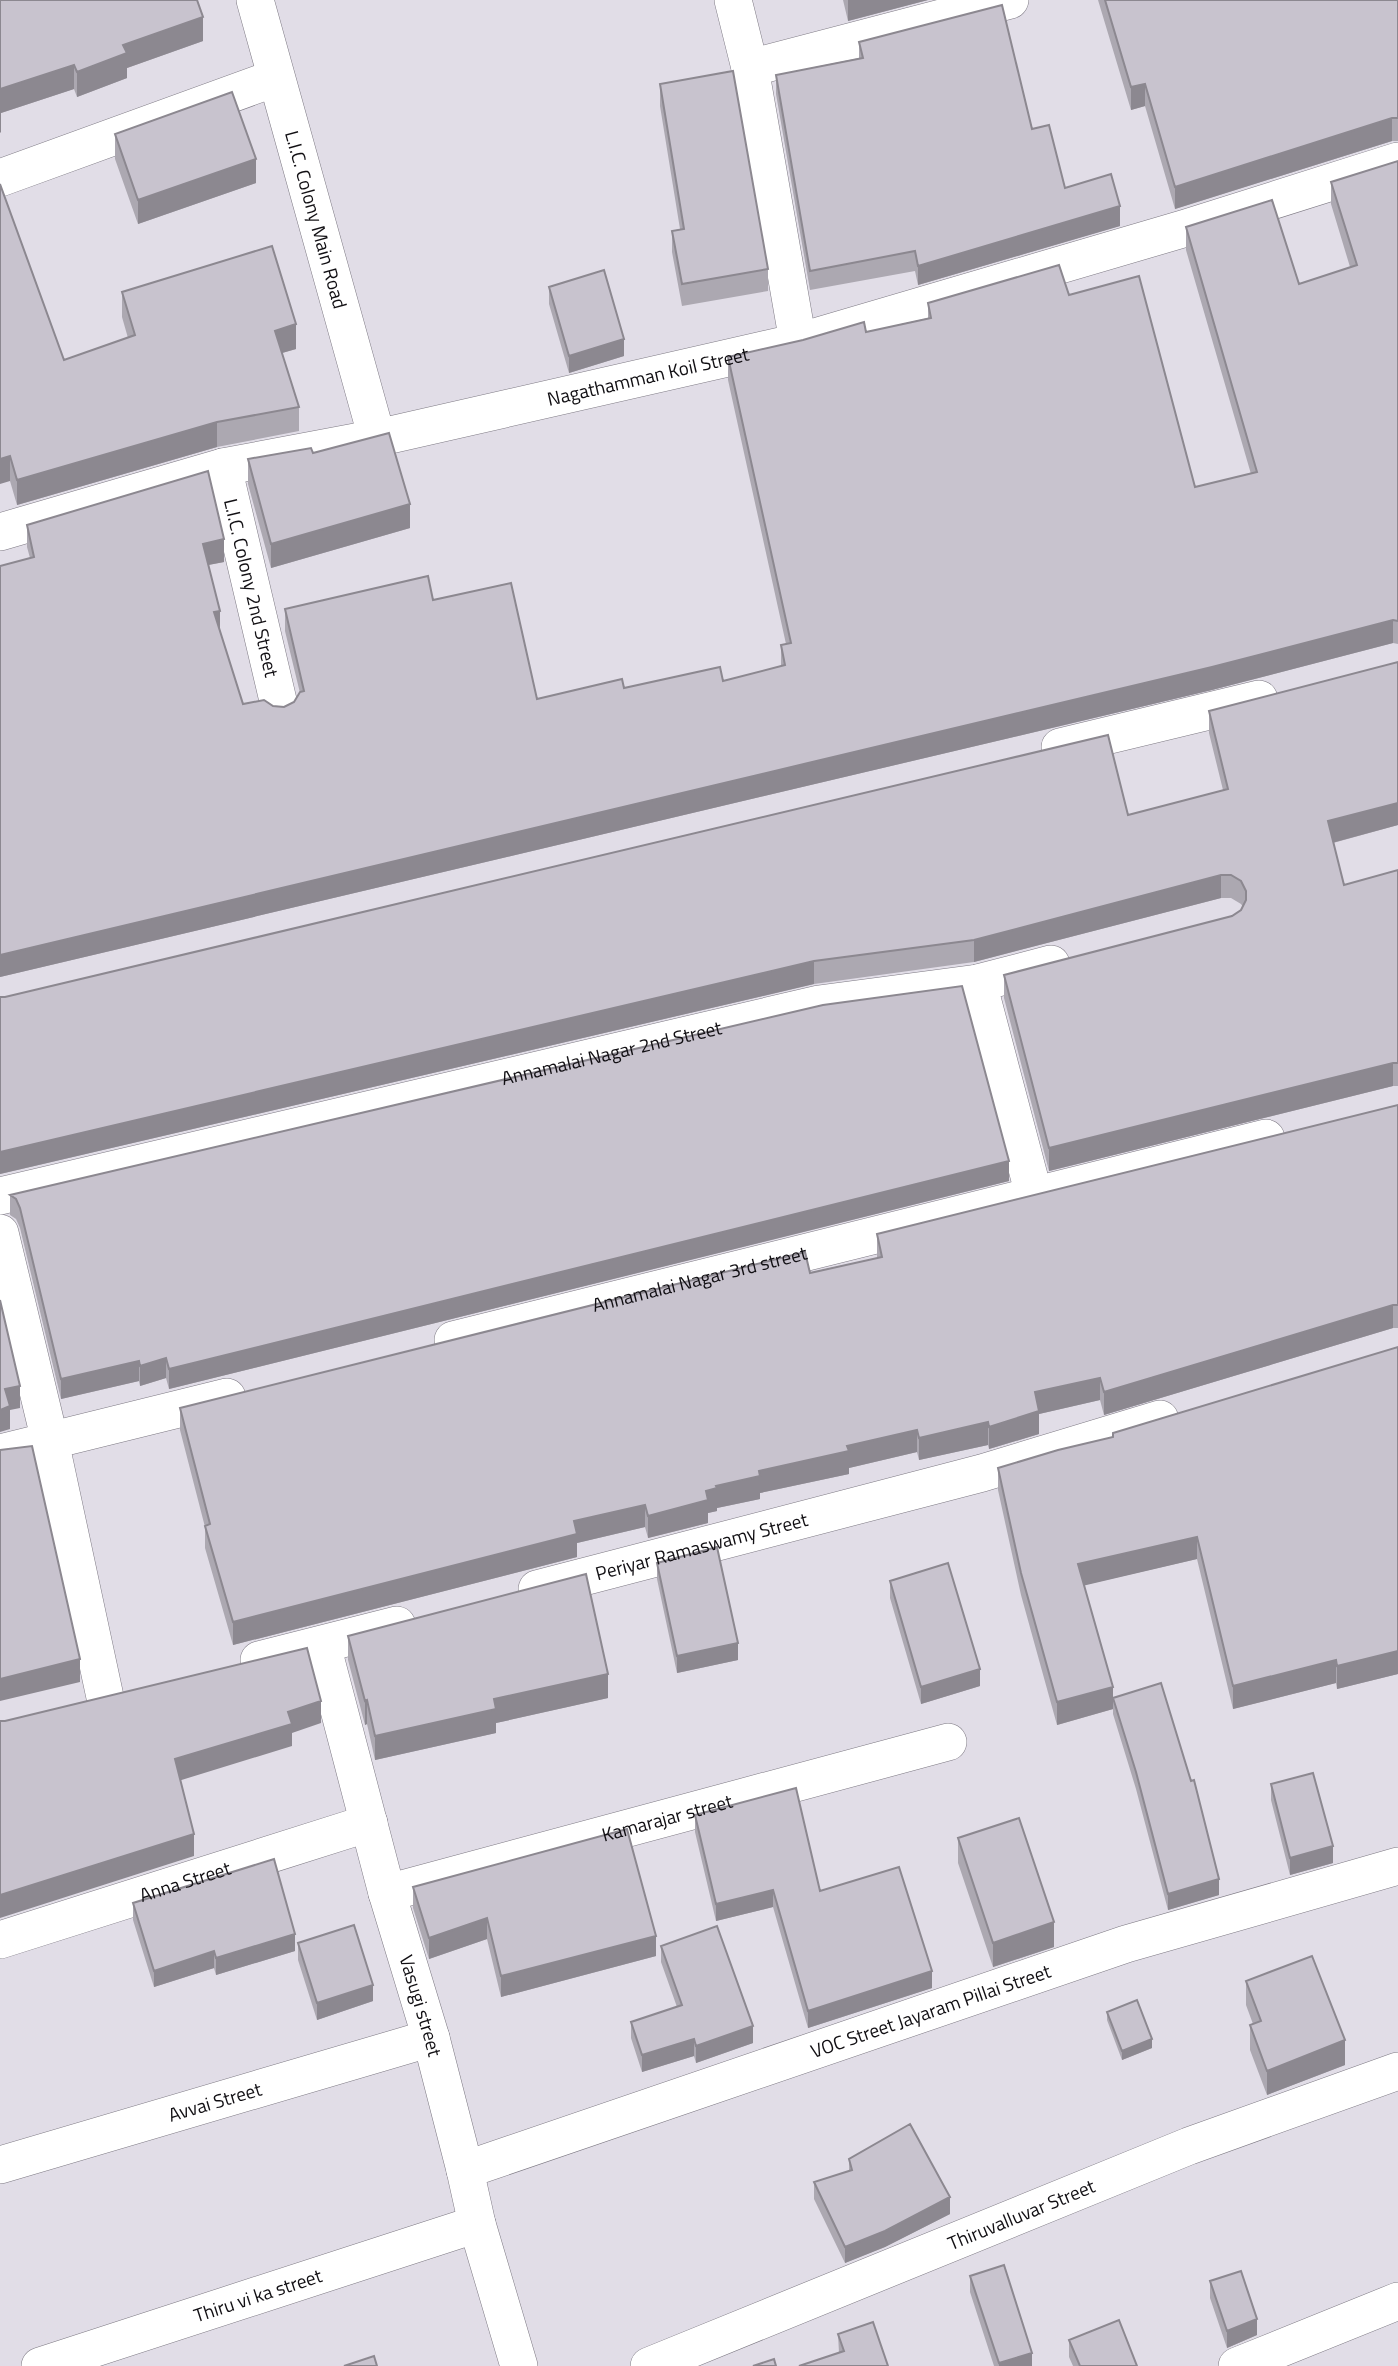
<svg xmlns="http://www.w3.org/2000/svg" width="1398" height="2366" viewBox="0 0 1398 2366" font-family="'Titillium Web',sans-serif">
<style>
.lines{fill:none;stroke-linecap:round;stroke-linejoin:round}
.minor-casing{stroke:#7d7983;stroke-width:38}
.minor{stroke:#fff;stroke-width:37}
.wall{fill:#aca8b1}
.shaded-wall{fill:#8c8890}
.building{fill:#c8c3ce;stroke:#8c8890;stroke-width:2}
.labels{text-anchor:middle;stroke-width:7;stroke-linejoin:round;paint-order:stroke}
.street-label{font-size:19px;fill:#110f13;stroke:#eeeaf5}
</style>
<rect width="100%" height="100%" fill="#e1dde7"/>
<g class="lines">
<g class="minor-casing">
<g id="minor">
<path id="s1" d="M 255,0 L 377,438"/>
<path d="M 733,0 L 750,68 L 798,342"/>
<path d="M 750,68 L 1010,0"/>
<path d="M 0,178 L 275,78"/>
<path id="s2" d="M 223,467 L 280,709"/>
<path id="s3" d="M 0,532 L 223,467 L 377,438 L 798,342 L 1186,228 L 1398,161"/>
<path d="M 1060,747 L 1259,699"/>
<path d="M 978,983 L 1034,1195"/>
<path id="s4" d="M 0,1196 L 819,1004 L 978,983 L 1051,964"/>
<path d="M 0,1233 L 50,1441 L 105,1697"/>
<path id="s5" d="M 453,1340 L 1266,1138"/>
<path d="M 0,1453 L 227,1397"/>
<path id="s6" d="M 537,1589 L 982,1473 L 1160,1419"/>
<path id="s7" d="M 322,1645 L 387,1893 L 431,2038 L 465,2170 L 477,2224 L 519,2366"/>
<path d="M 259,1660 L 397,1625"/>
<path id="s8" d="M 387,1893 L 948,1742"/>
<path id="s9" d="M 0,1940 L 369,1823"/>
<path id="s10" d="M 0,2165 L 431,2038"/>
<path id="s11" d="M 465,2170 L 1126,1944 L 1398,1866"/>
<path id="s12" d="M 40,2366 L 477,2224"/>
<path id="s13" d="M 649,2366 L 1189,2146 L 1398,2071"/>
<path d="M 1237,2366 L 1398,2301"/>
</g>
</g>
<use href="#minor" class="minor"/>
</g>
<path class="wall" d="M 0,0 L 203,41 L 127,68 L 127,78 L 77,97 L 74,89 L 1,113 L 1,132 Z
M 843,0 L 928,0 L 848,21 Z
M 1098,0 L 1398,0 L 1398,141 L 1392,141 L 1175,209 L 1145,106 L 1131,110 Z
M 859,42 L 1032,129 L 1065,188 L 1120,226 L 918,285 L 915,271 L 810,290 L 776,94 L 776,75 L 859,58 Z
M 660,84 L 768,269 L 768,291 L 682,306 L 672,252 L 672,231 L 680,229 L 660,106 Z
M 115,134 L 256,183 L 138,224 L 115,159 Z
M 1398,161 L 1398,644 L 1393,643 L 1212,690 L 0,977 L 30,558 L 27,547 L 27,525 L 224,562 L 208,565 L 220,632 L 243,704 L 284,707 L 294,702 L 300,693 L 285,631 L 285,609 L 433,600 L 537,699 L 624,688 L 723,681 L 781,666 L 781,645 L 786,644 L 728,380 L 728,357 L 866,332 L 928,318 L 928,303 L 1069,295 L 1195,487 L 1251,474 L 1186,250 L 1186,227 L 1299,284 L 1350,267 L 1331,204 L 1331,182 Z
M 0,184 L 64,360 L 128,338 L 122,317 L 122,292 L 296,349 L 282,353 L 299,407 L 299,431 L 217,447 L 17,505 L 10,481 Z
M 549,287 L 624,356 L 569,373 L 549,304 Z
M 313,453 L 410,528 L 271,568 L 248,484 L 248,459 Z
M 1398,662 L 1398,825 L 1333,843 L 1344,885 L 1398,870 L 1398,1086 L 1393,1086 L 1049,1171 L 1004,998 L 1004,975 L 1232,916 L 1241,910 L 1243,907 L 1241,904 L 1231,898 L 1221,898 L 974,962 L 814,984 L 0,1174 L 0,997 L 5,997 L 1128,815 L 1223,790 L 1209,733 L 1209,711 Z
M 1398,1105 L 1398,1328 L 1393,1328 L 1104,1415 L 1100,1400 L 1039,1414 L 1039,1434 L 989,1449 L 988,1445 L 919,1460 L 917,1452 L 849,1468 L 849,1474 L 760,1493 L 760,1499 L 717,1508 L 717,1511 L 708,1513 L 708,1523 L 648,1538 L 645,1527 L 577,1543 L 577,1557 L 233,1645 L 205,1548 L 205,1527 L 180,1430 L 180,1408 L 877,1258 L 877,1234 Z
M 1009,1181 L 169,1389 L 166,1378 L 140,1386 L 139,1381 L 61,1399 L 20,1228 L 16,1219 L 10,1215 L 10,1195 Z
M 1398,1347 L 1398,1674 L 1337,1689 L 1336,1683 L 1233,1709 L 1197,1559 L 1084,1585 L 1113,1709 L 1057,1725 L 1021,1595 L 998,1490 L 998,1468 L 1113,1438 L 1113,1433 Z
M 657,1563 L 738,1660 L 677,1673 L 657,1579 Z
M 890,1581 L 980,1686 L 921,1704 L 890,1598 Z
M 348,1636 L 608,1698 L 496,1723 L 496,1733 L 375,1760 L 367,1724 L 365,1725 L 348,1660 Z
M 1113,1698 L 1219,1895 L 1168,1910 L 1136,1789 L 1113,1714 Z
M 1271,1784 L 1333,1863 L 1290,1875 L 1271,1800 Z
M 695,1815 L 820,1891 L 932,1988 L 808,2028 L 773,1907 L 716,1921 L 695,1832 Z
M 958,1838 L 1054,1947 L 993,1967 L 958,1863 Z
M 413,1887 L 656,1956 L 501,1997 L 487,1939 L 429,1959 L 413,1908 Z
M 133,1903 L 295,1951 L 216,1975 L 214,1968 L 154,1987 L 133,1920 Z
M 298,1943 L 373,2001 L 317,2020 L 298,1960 Z
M 661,1946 L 753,2043 L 696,2063 L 694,2056 L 642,2072 L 631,2038 L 631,2022 L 677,2007 L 661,1962 Z
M 1246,1981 L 1345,2065 L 1267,2095 L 1250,2050 L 1250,2025 L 1253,2024 L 1246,2005 Z
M 1107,2012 L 1152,2048 L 1122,2060 L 1107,2020 Z
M 849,2159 L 950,2214 L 885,2247 L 845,2263 L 814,2199 L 814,2182 L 849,2171 Z
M 970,2276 L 1032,2366 L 994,2366 L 970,2292 Z
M 1210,2281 L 1257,2335 L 1227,2348 L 1210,2298 Z
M 838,2334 L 888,2366 L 839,2353 Z
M 1069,2340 L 1137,2366 L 1073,2366 L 1069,2357 Z"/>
<path class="shaded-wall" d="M 848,0 L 928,0 L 848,21 Z
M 203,17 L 203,41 L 127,68 L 127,78 L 77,97 L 77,72 L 123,45 Z
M 74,65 L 74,89 L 1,113 L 1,132 L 0,133 L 0,89 Z
M 1145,84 L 1145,106 L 1131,110 L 1131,87 Z
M 1392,118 L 1392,141 L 1175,209 L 1175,187 Z
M 256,159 L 256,183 L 138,224 L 138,200 Z
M 1120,206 L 1120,226 L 918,285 L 918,266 Z
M 296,324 L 296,349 L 275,355 L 275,331 Z
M 624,339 L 624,356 L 569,373 L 569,356 Z
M 217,422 L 217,447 L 17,505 L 17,480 Z
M 10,456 L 10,481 L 0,484 L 0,459 Z
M 410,504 L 410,528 L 271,568 L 271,544 Z
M 224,539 L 224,562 L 203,566 L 203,544 Z
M 220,611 L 220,633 L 214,612 Z
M 1393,620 L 1393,643 L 1212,690 L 0,977 L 0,955 Z
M 1398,803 L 1398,825 L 1328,844 L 1328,821 Z
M 1221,875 L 1221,898 L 974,962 L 974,940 Z
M 814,961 L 814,984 L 0,1174 L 0,1152 Z
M 1393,1063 L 1393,1086 L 1049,1171 L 1049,1148 Z
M 1009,1161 L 1009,1181 L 169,1389 L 169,1369 Z
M 1393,1305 L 1393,1328 L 1104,1415 L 1104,1392 Z
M 166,1358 L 166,1378 L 140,1386 L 140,1366 Z
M 139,1361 L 139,1381 L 61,1399 L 61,1379 Z
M 1100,1378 L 1100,1400 L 1039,1414 L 1039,1434 L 989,1449 L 989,1427 L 1035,1392 Z
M 20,1386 L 20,1408 L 10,1410 L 10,1429 L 0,1432 L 0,1410 L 5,1389 Z
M 988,1422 L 988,1445 L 919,1460 L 919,1438 Z
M 917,1430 L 917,1452 L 849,1468 L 849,1474 L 760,1493 L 760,1499 L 717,1508 L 717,1511 L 708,1513 L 708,1523 L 648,1538 L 648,1516 L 716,1486 L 759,1471 L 847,1446 Z
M 645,1505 L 645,1527 L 577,1543 L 577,1557 L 233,1645 L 233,1622 L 574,1521 Z
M 1197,1537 L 1197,1559 L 1078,1587 L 1078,1564 Z
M 738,1643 L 738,1660 L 677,1673 L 677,1656 Z
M 1398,1651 L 1398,1674 L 1337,1689 L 1337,1666 Z
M 80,1659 L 80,1682 L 0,1701 L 0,1679 Z
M 1336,1660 L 1336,1683 L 1233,1709 L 1233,1686 Z
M 980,1669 L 980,1686 L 921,1704 L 921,1687 Z
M 608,1674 L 608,1698 L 496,1723 L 496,1733 L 375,1760 L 375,1736 L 494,1699 Z
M 1113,1687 L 1113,1709 L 1057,1725 L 1057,1702 Z
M 367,1700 L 367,1724 L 365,1725 L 365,1701 Z
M 321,1701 L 321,1723 L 292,1733 L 292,1746 L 175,1782 L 175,1759 L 288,1712 Z
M 194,1834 L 194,1856 L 0,1918 L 0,1895 Z
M 1333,1846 L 1333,1863 L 1290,1875 L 1290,1858 Z
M 1219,1879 L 1219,1895 L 1168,1910 L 1168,1894 Z
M 773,1890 L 773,1907 L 716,1921 L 716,1904 Z
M 487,1918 L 487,1939 L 429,1959 L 429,1938 Z
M 1054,1922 L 1054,1947 L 993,1967 L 993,1943 Z
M 295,1934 L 295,1951 L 216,1975 L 216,1958 Z
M 656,1936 L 656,1956 L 501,1997 L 501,1976 Z
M 214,1951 L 214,1968 L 154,1987 L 154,1971 Z
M 932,1971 L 932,1988 L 808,2028 L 808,2011 Z
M 373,1985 L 373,2001 L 317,2020 L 317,2003 Z
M 753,2026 L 753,2043 L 696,2063 L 696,2046 Z
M 694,2039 L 694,2056 L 642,2072 L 642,2055 Z
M 1152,2039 L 1152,2048 L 1122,2060 L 1122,2051 Z
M 1345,2040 L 1345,2065 L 1267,2095 L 1267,2071 Z
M 950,2197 L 950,2214 L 885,2247 L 845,2263 L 845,2247 Z
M 1257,2319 L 1257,2335 L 1227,2348 L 1227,2331 Z
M 1032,2353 L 1032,2366 L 999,2366 L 999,2363 Z"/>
<path class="building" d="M 0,0 L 197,0 L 203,17 L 123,45 L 127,53 L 77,72 L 74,65 L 0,89 Z
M 1105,0 L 1398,0 L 1398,118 L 1392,118 L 1175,187 L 1145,84 L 1131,87 Z
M 1002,5 L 1032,129 L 1049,125 L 1065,188 L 1111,174 L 1120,206 L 918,266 L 915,251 L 810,271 L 776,75 L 863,58 L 859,42 Z
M 733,71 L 768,269 L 682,284 L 672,231 L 684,229 L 660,84 Z
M 232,92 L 256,159 L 138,200 L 115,134 Z
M 1398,161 L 1398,621 L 1393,620 L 1212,667 L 0,955 L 0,566 L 34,557 L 27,525 L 208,471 L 224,539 L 203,544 L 220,611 L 214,612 L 243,704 L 264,700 L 273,706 L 284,707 L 294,702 L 300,692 L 304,691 L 285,609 L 428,576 L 433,600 L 511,583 L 537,699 L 622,679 L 624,688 L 720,667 L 723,681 L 785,665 L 781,645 L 791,643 L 728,357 L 803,340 L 864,322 L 866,332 L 931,318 L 928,303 L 1059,265 L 1069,295 L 1139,276 L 1195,487 L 1257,472 L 1186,227 L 1272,200 L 1299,284 L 1357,265 L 1331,182 Z
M 0,184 L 64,360 L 135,335 L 122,292 L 272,246 L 296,324 L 275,331 L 299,407 L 217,422 L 17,480 L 10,456 L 0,459 Z
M 604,270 L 624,339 L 569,356 L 549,287 Z
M 389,433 L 410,504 L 271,544 L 248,459 L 311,448 L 313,453 Z
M 1398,662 L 1398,803 L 1328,821 L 1344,885 L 1398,870 L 1398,1063 L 1393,1063 L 1049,1148 L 1004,975 L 1232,916 L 1241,910 L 1246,900 L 1246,891 L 1241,881 L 1231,875 L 1221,875 L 974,940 L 814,961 L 0,1152 L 0,997 L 5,997 L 1108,735 L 1128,815 L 1228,789 L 1209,711 Z
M 962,986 L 1009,1161 L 169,1369 L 166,1358 L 140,1366 L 139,1361 L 61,1379 L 20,1208 L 16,1199 L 10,1195 L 823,1005 Z
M 1398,1105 L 1398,1305 L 1393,1305 L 1104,1392 L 1100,1378 L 1035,1392 L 1039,1411 L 989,1427 L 988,1422 L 919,1438 L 917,1430 L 847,1446 L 849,1451 L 759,1471 L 760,1476 L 716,1486 L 717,1488 L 706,1491 L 708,1500 L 648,1516 L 645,1505 L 574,1521 L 577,1534 L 233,1622 L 205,1526 L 210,1524 L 180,1408 L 805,1252 L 810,1273 L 882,1257 L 877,1234 Z
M 0,1300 L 20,1386 L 5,1389 L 10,1406 L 0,1410 Z
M 1398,1347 L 1398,1651 L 1337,1666 L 1336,1660 L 1233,1686 L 1197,1537 L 1078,1564 L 1113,1687 L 1057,1702 L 1021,1573 L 998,1468 L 1058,1450 L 1113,1437 L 1113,1433 Z
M 32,1446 L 80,1659 L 0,1679 L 0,1450 Z
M 717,1547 L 738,1643 L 677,1656 L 657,1563 Z
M 948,1563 L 980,1669 L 921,1687 L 890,1581 Z
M 586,1574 L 608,1674 L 494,1699 L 496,1709 L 375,1736 L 367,1700 L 365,1701 L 348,1636 Z
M 307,1648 L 321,1701 L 288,1712 L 292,1724 L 175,1759 L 194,1834 L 0,1895 L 0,1721 L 5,1721 Z
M 1161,1683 L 1191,1781 L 1194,1780 L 1219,1879 L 1168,1894 L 1136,1772 L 1113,1698 Z
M 1313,1773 L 1333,1846 L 1290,1858 L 1271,1784 Z
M 796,1788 L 820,1891 L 899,1867 L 932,1971 L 808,2011 L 773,1890 L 716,1904 L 695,1815 Z
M 1019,1818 L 1054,1922 L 993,1943 L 958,1838 Z
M 627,1829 L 656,1936 L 501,1976 L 487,1918 L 429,1938 L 413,1887 Z
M 274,1859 L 295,1934 L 216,1958 L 214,1951 L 154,1971 L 133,1903 Z
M 354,1925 L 373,1985 L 317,2003 L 298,1943 Z
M 717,1926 L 753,2026 L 696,2046 L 694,2039 L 642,2055 L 631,2022 L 682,2005 L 661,1946 Z
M 1312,1956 L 1345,2040 L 1267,2071 L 1250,2025 L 1261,2021 L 1246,1981 Z
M 1137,2000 L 1152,2039 L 1122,2051 L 1107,2012 Z
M 910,2124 L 950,2197 L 885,2231 L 845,2247 L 814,2182 L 852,2170 L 849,2159 Z
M 1004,2265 L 1032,2353 L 999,2363 L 970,2276 Z
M 1241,2271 L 1257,2319 L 1227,2331 L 1210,2281 Z
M 1119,2320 L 1137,2366 L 1080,2366 L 1069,2340 Z
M 873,2322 L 888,2366 L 799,2366 L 844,2351 L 838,2334 Z
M 374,2356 L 377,2366 L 344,2366 Z
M 774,2359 L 776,2366 L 753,2366 Z"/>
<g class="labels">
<g class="street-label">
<text dy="7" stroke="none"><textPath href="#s1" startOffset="228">L.I.C. Colony Main Road</textPath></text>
<text dy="7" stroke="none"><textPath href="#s3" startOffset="667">Nagathamman Koil Street</textPath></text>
<text dy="7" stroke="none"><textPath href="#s2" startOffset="124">L.I.C. Colony 2nd Street</textPath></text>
<text dy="7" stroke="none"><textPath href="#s4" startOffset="628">Annamalai Nagar 2nd Street</textPath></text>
<text dy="7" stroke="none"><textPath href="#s5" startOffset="254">Annamalai Nagar 3rd street</textPath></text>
<text dy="7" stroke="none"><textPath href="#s6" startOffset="170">Periyar Ramaswamy Street</textPath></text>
<text dy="7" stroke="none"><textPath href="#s8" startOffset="290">Kamarajar street</textPath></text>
<text dy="7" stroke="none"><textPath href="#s9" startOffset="194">Anna Street</textPath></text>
<text dy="7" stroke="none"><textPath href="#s7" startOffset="374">Vasugi street</textPath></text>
<text dy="7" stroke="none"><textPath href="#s11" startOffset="492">VOC Street Jayaram Pillai Street</textPath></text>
<text dy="7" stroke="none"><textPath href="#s10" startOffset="224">Avvai Street</textPath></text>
<text dy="7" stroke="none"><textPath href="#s13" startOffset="402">Thiruvalluvar Street</textPath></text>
<text dy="7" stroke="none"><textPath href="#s12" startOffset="229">Thiru vi ka street</textPath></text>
</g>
</g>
</svg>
